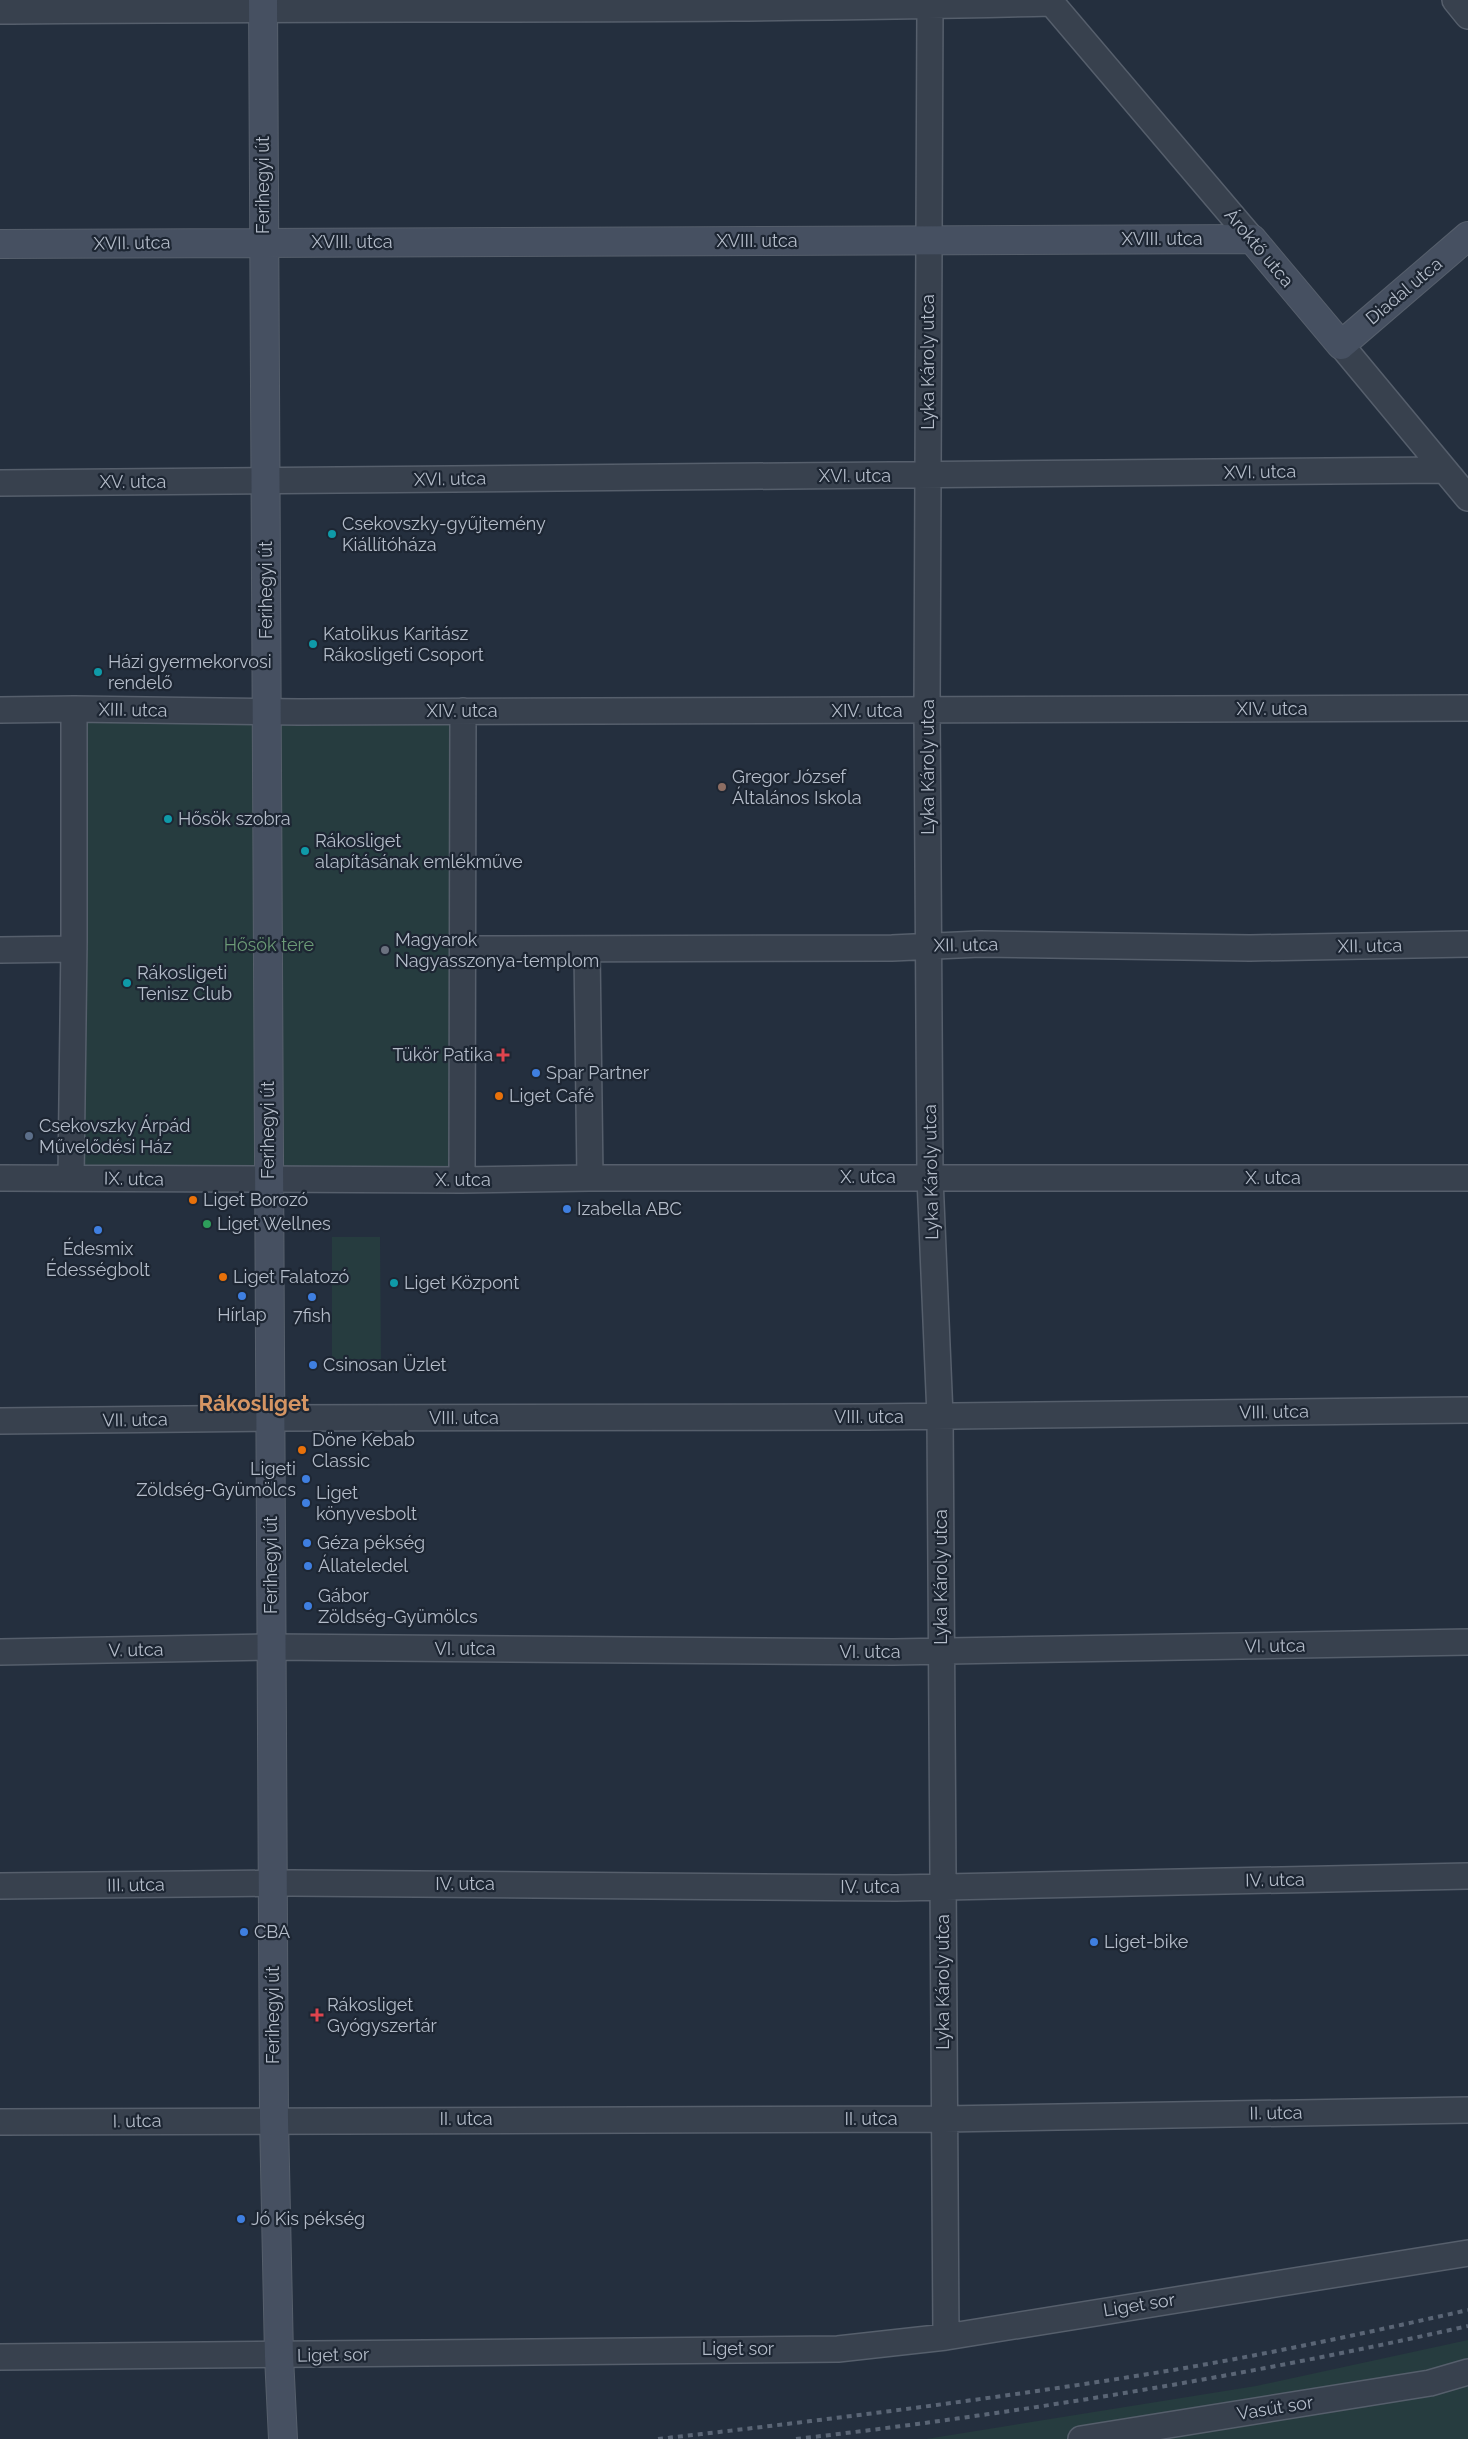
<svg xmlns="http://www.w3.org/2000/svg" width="1468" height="2439" viewBox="0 0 1468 2439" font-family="Raleway,sans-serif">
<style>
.green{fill:#263c3f}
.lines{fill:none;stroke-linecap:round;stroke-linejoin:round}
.street-casing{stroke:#565f6c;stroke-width:28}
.secondary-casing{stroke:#565f6c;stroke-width:30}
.street{stroke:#38414e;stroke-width:25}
.secondary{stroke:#465061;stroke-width:28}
.rail{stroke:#5a6575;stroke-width:4;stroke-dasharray:5 5;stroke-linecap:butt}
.culture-dot{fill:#0f9aa8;stroke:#1d2633;stroke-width:2}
.education-dot{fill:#8d6e63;stroke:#1d2633;stroke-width:2}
.worship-dot{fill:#6b7280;stroke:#1d2633;stroke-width:2}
.health-dot{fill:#e0444e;stroke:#1d2633;stroke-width:2}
.shop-dot{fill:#3f7fe0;stroke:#1d2633;stroke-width:2}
.food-dot{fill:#e8710a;stroke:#1d2633;stroke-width:2}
.service-dot{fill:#5c6f8a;stroke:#1d2633;stroke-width:2}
.leisure-dot{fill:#2e9e5b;stroke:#1d2633;stroke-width:2}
.labels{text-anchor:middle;stroke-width:4.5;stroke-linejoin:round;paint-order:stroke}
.street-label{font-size:18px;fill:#b4bcc9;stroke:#1d2633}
.poi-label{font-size:18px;fill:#b4bcc9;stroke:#1d2633;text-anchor:start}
.park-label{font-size:18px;fill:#6b9a76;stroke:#1d2633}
.district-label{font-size:22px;font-weight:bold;fill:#d59563;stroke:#1d2633}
</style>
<rect width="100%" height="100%" fill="#242f3e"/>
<path class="green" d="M 74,709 L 463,711 L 462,1180 L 71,1178 Z
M 332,1237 L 380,1237 L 381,1359 L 332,1359 Z
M 1468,2340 L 1468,2439 L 926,2439 L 1256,2386 Z"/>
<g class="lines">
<g class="street-casing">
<path id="street" d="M 1049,0 L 1252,239
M 1455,0 L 1468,16
M 930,6 L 927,710 L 930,1178 L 940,1416 L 946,2337
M 0,11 C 350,7 701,12 1051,3
M 1341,345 L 1468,498
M 0,483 L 1444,470
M 0,710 L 74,709 L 299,712 L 1468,708
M 463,949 L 892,948 L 980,944 L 1250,948 L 1468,944
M 0,950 L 74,949
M 587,950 L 590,1178
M 0,1178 L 462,1180 L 590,1178 L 1468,1178
M 71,1178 L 74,942 L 74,709
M 462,1180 L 463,711
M 0,1421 L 270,1418 L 868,1417 L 1468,1410
M 0,1652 L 271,1647 L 893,1652 L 1468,1642
M 0,1886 L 292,1883 L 896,1888 L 1468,1876
M 0,2122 L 944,2119 L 1468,2110
M 0,2357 L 838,2349 L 946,2337 L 1468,2253
M 1081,2439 L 1430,2383 L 1468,2372"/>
</g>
<g class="secondary-casing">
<path id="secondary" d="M 263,0 L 274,2119 L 279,2356 L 283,2439
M 0,244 L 1252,239 L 1341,345 L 1468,236"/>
</g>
<use href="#street" class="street"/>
<use href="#secondary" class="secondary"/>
<path class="rail" d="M 658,2439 C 826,2420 994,2399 1161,2372 C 1264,2355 1366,2333 1468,2310
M 796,2439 C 1022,2413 1246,2376 1468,2326"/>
</g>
<g class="culture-dot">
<circle cx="332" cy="534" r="5"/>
<circle cx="313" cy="644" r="5"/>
<circle cx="98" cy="672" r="5"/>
<circle cx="168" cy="819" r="5"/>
<circle cx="305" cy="851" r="5"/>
<circle cx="127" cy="983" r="5"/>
<circle cx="394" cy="1283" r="5"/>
</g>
<circle class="education-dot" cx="722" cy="787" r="5"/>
<circle class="worship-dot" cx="385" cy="950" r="5"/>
<g class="health-dot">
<path d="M500.5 1047.5h5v5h5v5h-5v5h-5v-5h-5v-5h5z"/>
<path d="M314.5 2007.5h5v5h5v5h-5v5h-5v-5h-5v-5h5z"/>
</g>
<g class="shop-dot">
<circle cx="536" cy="1073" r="5"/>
<circle cx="567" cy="1209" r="5"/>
<circle cx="98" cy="1230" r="5"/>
<circle cx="242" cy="1296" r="5"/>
<circle cx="312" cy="1297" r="5"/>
<circle cx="313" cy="1365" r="5"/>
<circle cx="306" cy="1479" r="5"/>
<circle cx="306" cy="1503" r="5"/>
<circle cx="307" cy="1543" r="5"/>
<circle cx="308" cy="1566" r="5"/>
<circle cx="308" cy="1606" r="5"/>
<circle cx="244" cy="1932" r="5"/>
<circle cx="1094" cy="1942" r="5"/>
<circle cx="241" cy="2219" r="5"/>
</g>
<g class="food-dot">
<circle cx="499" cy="1096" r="5"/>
<circle cx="193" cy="1200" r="5"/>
<circle cx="223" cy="1277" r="5"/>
<circle cx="302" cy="1450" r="5"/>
</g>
<circle class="service-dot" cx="29" cy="1136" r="5"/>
<circle class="leisure-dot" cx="207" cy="1224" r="5"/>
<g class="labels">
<g class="street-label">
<text transform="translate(263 185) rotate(-90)" y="6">Ferihegyi út</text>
<text x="1162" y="245">XVIII. utca</text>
<text x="757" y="247">XVIII. utca</text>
<text x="352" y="248">XVIII. utca</text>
<text transform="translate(132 243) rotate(-1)" y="6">XVII. utca</text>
<text transform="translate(1259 248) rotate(50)" y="6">Ároktő utca</text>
<text transform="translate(1404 291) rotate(-40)" y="6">Diadal utca</text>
<text transform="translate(928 362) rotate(-90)" y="6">Lyka Károly utca</text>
<text transform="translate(1260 472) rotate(-1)" y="6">XVI. utca</text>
<text x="855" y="482">XVI. utca</text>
<text transform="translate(450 479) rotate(-1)" y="6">XVI. utca</text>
<text x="133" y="488">XV. utca</text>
<text transform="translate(266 590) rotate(-90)" y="6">Ferihegyi út</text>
<text x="1272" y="715">XIV. utca</text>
<text transform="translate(133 710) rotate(1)" y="6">XIII. utca</text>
<text x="462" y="717">XIV. utca</text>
<text x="867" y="717">XIV. utca</text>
<text transform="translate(928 767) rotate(-90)" y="6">Lyka Károly utca</text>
<text transform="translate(966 945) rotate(-1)" y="6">XII. utca</text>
<text transform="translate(1370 946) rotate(-1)" y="6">XII. utca</text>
<text transform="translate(268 1130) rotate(-90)" y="6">Ferihegyi út</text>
<text transform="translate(931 1172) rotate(-91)" y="6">Lyka Károly utca</text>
<text x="868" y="1183">X. utca</text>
<text x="1273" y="1184">X. utca</text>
<text transform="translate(134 1179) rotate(1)" y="6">IX. utca</text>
<text x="463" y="1186">X. utca</text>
<text transform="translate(1274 1412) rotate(-1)" y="6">VIII. utca</text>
<text x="869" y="1423">VIII. utca</text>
<text x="464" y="1424">VIII. utca</text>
<text transform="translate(135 1420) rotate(-1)" y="6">VII. utca</text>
<text transform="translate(271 1565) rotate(-90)" y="6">Ferihegyi út</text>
<text transform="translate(941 1577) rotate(-90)" y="6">Lyka Károly utca</text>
<text transform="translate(1275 1646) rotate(-1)" y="6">VI. utca</text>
<text x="465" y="1655">VI. utca</text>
<text transform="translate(136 1650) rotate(-1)" y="6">V. utca</text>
<text x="870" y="1658">VI. utca</text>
<text transform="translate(1275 1880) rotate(-1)" y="6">IV. utca</text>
<text x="465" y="1890">IV. utca</text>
<text transform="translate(136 1885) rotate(-1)" y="6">III. utca</text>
<text x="870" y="1893">IV. utca</text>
<text transform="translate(943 1982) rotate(-90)" y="6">Lyka Károly utca</text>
<text transform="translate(273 2015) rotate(-90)" y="6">Ferihegyi út</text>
<text transform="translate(1276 2113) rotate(-1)" y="6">II. utca</text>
<text x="466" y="2125">II. utca</text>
<text x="871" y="2125">II. utca</text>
<text transform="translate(137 2121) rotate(-1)" y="6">I. utca</text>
<text transform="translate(1139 2305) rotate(-9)" y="6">Liget sor</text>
<text x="738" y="2355">Liget sor</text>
<text transform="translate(333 2355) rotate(-1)" y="6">Liget sor</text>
<text transform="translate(1275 2408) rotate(-9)" y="6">Vasút sor</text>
</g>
<g class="poi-label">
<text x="342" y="530">Csekovszky-gyűjtemény<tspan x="342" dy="21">Kiállítóháza</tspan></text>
<text x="323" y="640">Katolikus Karitász<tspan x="323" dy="21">Rákosligeti Csoport</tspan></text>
<text x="108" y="668">Házi gyermekorvosi<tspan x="108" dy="21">rendelő</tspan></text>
<text x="732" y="783">Gregor József<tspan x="732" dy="21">Általános Iskola</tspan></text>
<text x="178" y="825">Hősök szobra</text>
<text x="315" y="847">Rákosliget<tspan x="315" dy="21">alapításának emlékműve</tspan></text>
<text x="395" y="946">Magyarok<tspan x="395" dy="21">Nagyasszonya-templom</tspan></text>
<text x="137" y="979">Rákosligeti<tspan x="137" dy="21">Tenisz Club</tspan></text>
<text x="493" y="1061" text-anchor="end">Tükör Patika</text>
<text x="546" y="1079">Spar Partner</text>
<text x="509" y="1102">Liget Café</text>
<text x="39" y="1132">Csekovszky Árpád<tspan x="39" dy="21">Művelődési Ház</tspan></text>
<text x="203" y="1206">Liget Borozó</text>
<text x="577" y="1215">Izabella ABC</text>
<text x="217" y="1230">Liget Wellnes</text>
<text x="98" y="1255" text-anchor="middle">Édesmix<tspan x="98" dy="21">Édességbolt</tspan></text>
<text x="233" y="1283">Liget Falatozó</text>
<text x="404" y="1289">Liget Központ</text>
<text x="242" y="1321" text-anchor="middle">Hírlap</text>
<text x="312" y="1322" text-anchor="middle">7fish</text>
<text x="323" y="1371">Csinosan Üzlet</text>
<text x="312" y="1446">Döne Kebab<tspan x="312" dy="21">Classic</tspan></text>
<text x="296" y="1475" text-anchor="end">Ligeti<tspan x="296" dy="21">Zöldség-Gyümölcs</tspan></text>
<text x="316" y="1499">Liget<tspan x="316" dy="21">könyvesbolt</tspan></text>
<text x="317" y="1549">Géza pékség</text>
<text x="318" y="1572">Állateledel</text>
<text x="318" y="1602">Gábor<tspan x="318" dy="21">Zöldség-Gyümölcs</tspan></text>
<text x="254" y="1938">CBA</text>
<text x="1104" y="1948">Liget-bike</text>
<text x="327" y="2011">Rákosliget<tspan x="327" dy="21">Gyógyszertár</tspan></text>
<text x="251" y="2225">Jó Kis pékség</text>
</g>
<g class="park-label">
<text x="269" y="951">Hősök tere</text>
</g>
<g class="district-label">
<text x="254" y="1411">Rákosliget</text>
</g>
</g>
</svg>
